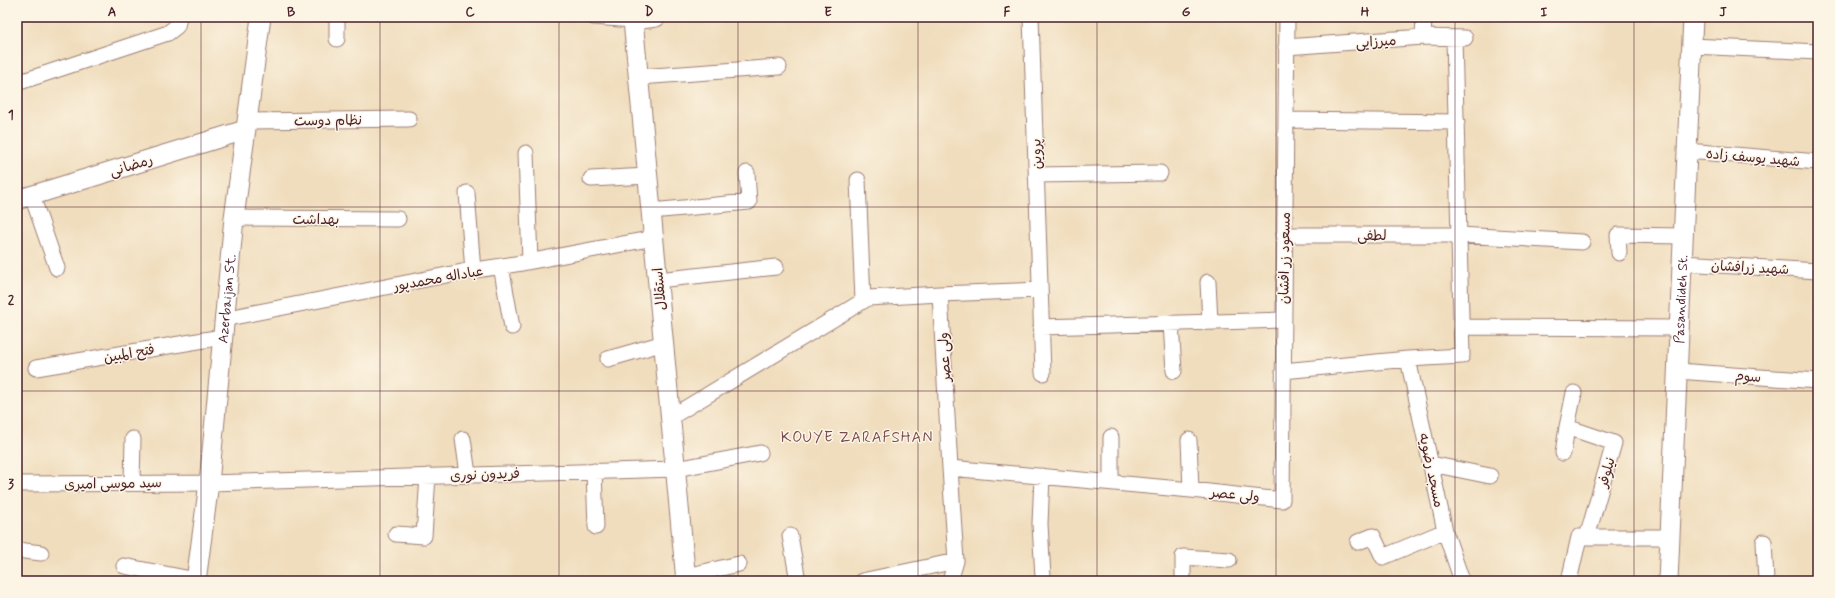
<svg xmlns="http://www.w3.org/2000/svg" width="1835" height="598" viewBox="0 0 1835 598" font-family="Mynerve,'Playpen Sans Arabic',sans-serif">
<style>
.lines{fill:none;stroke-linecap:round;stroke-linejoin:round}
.minor-casing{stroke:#9d7e74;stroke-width:17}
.tertiary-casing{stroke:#9d7e74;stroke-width:21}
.minor{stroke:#fff;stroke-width:15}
.tertiary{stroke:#fff;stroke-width:19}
.grid{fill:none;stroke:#4a1f2b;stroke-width:1;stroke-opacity:0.55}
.labels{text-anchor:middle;stroke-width:3;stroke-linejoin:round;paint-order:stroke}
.street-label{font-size:14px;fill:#4a1f2b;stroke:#fcf5e5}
.neighbourhood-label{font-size:15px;letter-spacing:1px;fill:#7a4a51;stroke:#fcf5e5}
.neatline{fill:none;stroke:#4a1f2b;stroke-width:1.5}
.grid-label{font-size:13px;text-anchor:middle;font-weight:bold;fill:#4a1f2b}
</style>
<rect width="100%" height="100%" fill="#fcf5e5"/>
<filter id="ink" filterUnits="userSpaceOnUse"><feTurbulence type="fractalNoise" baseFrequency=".025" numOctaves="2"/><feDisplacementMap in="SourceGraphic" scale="8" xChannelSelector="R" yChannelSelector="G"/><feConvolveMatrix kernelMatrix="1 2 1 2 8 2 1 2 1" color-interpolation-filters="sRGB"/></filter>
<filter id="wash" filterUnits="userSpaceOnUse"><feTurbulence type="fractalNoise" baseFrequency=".012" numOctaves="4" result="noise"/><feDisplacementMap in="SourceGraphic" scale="16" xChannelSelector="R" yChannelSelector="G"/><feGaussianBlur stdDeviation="0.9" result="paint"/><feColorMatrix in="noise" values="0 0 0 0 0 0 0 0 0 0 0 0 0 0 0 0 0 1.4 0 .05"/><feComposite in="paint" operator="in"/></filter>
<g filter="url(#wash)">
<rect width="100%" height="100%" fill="#f0ddbd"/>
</g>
<g filter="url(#ink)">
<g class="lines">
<g class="minor-casing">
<path id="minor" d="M 337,17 L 337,39
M 594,17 L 633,20
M 1031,17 L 1043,373
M 1423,37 L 1424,17
M 1692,46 L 1818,52
M 1286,47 L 1423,37 L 1465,38
M 639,77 L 779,67
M 17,83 L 168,33 L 177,26 L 179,17
M 1286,120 L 1457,122
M 247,121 L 409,119
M 1687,151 L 1818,162
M 526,153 L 530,261
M 1036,175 L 1160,173
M 591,179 L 648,176
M 858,180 L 863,301
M 467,193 L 473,271
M 32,196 L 57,268
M 651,211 L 749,202 L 747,173
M 234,218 L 398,219
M 1284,235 L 1459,235 L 1582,242
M 1619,253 L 1618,235 L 1683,236
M 1682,263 L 1818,271
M 501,266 L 512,327
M 658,280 L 776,267
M 1208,282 L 1210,322
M 1040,290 L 940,294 L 950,468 L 1191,490 L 1282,500 L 1287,17
M 223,319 L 462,272 L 522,263 L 654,238
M 1171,323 L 1174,371
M 1041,327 L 1283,320
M 1461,327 L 1679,328
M 608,359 L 664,343
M 1408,359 L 1445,531 L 1462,581
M 36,368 L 222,337
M 1283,371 L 1408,359 L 1462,356 L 1454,38
M 1677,371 L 1818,381
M 1574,393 L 1567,427 L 1614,443 L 1587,537
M 671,417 L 868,298 L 940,294
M 463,439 L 468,474
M 1189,440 L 1191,490
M 1563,453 L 1567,427
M 1431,464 L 1490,476
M 594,471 L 596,527
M 1042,476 L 1040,524 L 1043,577
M 1111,482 L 1111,437
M 132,483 L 133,439
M 17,484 L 209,483 L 676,469 L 760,453
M 396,534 L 424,536 L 428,476
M 790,536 L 798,581
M 1358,542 L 1373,536 L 1383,557 L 1445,531
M 1764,542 L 1766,581
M 17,550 L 41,553
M 124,566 L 196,580
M 686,576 L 739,564
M 862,581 L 956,561
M 950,581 L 956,561 L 950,468
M 1183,581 L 1183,557 L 1229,560
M 1569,581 L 1579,537 L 1670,537"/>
</g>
<g class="tertiary-casing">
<g id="tertiary">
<path d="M 656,17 L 633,20 L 686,581"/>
<path d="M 17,200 L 245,130"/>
<path id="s1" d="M 196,581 L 209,483 L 234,218 L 261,17"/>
<path id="s2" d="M 1668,581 L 1693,17"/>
</g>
</g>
<use href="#minor" class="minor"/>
<use href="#tertiary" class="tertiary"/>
</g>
</g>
<path class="grid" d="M 201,17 L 201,581M 380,17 L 380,581M 559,17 L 559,581M 738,17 L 738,581M 918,17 L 918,581M 1097,17 L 1097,581M 1276,17 L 1276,581M 1455,17 L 1455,581M 1634,17 L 1634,581M 17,207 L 1818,207M 17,391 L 1818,391"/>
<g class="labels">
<g class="street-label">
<text transform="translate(1376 41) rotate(-4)" y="5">میرزایی</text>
<text transform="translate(328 120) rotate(-1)" y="5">نظام دوست</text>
<text transform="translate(1036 154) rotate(-92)" y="5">پروین</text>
<text transform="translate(1753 157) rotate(5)" y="5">شهید یوسف زاده</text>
<text transform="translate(131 165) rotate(-17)" y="5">رمضانی</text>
<text x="316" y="224">بهداشت</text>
<text x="1372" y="240">لطفی</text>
<text transform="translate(1284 258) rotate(-89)" y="5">مسعود زر افشان</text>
<text transform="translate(1750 267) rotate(3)" y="5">شهید زرافشان</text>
<text transform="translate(438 278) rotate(-10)" y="5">عباداله محمدپور</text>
<text transform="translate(659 289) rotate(-95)" y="5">استقلال</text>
<text dy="5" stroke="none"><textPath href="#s1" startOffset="284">Azerbaijan St.</textPath></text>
<text dy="5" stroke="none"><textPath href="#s2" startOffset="282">Pasandideh St.</textPath></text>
<text transform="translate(129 353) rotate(-10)" y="5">فتح المبین</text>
<text transform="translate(944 357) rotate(-93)" y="5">ولی عصر</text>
<text transform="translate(1748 376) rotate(4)" y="5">سوم</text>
<text transform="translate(1432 470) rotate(78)" y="5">مسجد رضویه</text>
<text transform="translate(1606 472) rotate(-74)" y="5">نیلوفر</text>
<text transform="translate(485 474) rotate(-2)" y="5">فریدون نوری</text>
<text transform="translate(113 483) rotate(-1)" y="5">سید موسی امیری</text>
<text transform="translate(1235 494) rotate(6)" y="5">ولی عصر</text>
</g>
<g class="neighbourhood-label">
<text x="857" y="442">KOUYE ZARAFSHAN</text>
</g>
</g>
<rect width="1835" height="598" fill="none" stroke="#fcf5e5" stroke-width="44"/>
<rect x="22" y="22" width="1791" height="554" class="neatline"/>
<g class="grid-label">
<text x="112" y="16">A</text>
<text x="291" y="16">B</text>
<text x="470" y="16">C</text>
<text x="649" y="16">D</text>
<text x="828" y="16">E</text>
<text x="1007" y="16">F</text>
<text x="1186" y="16">G</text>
<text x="1365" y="16">H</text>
<text x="1544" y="16">I</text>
<text x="1723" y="16">J</text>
<text x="11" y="119">1</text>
<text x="11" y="304">2</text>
<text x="11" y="488">3</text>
</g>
</svg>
